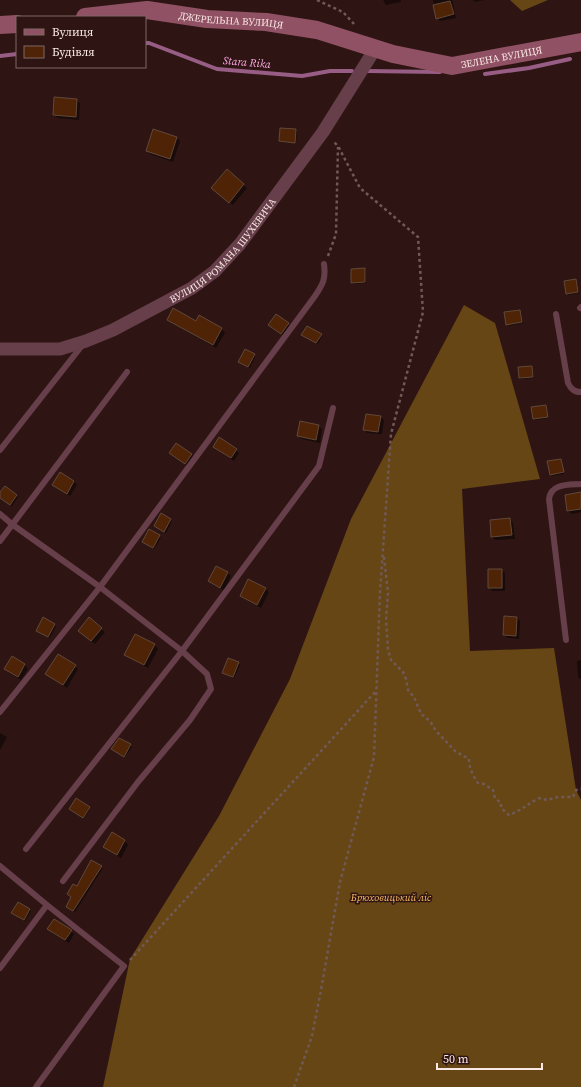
<svg xmlns="http://www.w3.org/2000/svg" width="581" height="1087" viewBox="0 0 581 1087" font-family="'Source Serif 4',serif">
<style>
.forest{fill:#674615}
.shadow{fill:#0007}
.lines{fill:none;stroke-linecap:round;stroke-linejoin:round}
.stream{stroke:#975d85;stroke-width:4}
.building{fill:#4f2305;stroke:#61483a}
.path{stroke:#705957;stroke-width:2.5;stroke-dasharray:3 3;stroke-linecap:butt}
.lane{stroke:#673f4a;stroke-width:6}
.street{stroke:#673f4a;stroke-width:13}
.secondary{stroke:#905164;stroke-width:18}
.labels{text-anchor:middle;stroke-width:3;stroke-linejoin:round;paint-order:stroke}
.street-label{font-size:10px;fill:#fae8e6;stroke:#2e1513}
.park-label{font-size:10px;font-style:italic;fill:#fdbe67;stroke:#2e1513}
.water-label{font-size:11px;font-style:italic;fill:#fba5e3;stroke:#2e1513}
</style>
<rect width="100%" height="100%" fill="#2e1513"/>
<path class="forest" d="M 510,0 L 548,0 L 522,11 Z
M 464,305 L 495,323 L 540,479 L 462,489 L 470,651 L 554,648 L 576,790 L 581,800 L 581,1087 L 103,1087 L 130,959 L 219,816 L 290,679 L 351,519 Z"/>
<path class="shadow" d="M 383,0 L 401,0 L 401,2 L 386,5 Z
M 433,0 L 452,0 L 456,18 L 440,21 L 437,18 Z
M 473,0 L 485,0 L 475,2 Z
M 76,100 L 80,103 L 79,120 L 58,118 L 54,115 Z
M 296,130 L 297,132 L 296,143 L 281,142 L 280,141 Z
M 177,138 L 180,141 L 173,162 L 150,154 L 147,151 Z
M 227,171 L 247,188 L 233,205 L 216,192 Z
M 364,269 L 366,270 L 366,283 L 353,284 L 352,282 Z
M 575,280 L 577,282 L 579,293 L 569,295 L 567,294 Z
M 520,311 L 521,312 L 523,323 L 509,326 L 507,324 Z
M 276,316 L 290,326 L 283,335 L 271,327 Z
M 199,317 L 222,329 L 225,333 L 216,348 L 172,323 L 168,320 L 196,322 Z
M 321,334 L 322,336 L 318,344 L 304,336 Z
M 254,355 L 255,357 L 250,368 L 239,362 Z
M 531,367 L 533,369 L 534,378 L 521,379 L 520,378 Z
M 546,406 L 547,408 L 549,418 L 536,420 L 534,419 Z
M 381,417 L 384,420 L 382,434 L 367,433 L 364,429 Z
M 301,422 L 319,426 L 322,429 L 320,443 L 302,439 L 298,436 Z
M 214,447 L 236,450 L 239,453 L 234,461 L 218,450 Z
M 170,453 L 192,454 L 195,458 L 189,467 Z
M 561,460 L 562,461 L 564,474 L 552,476 L 550,474 Z
M 60,473 L 74,481 L 77,485 L 70,496 L 56,488 L 53,485 Z
M 5,487 L 18,497 L 12,506 L 0,497 L 0,494 Z
M 581,494 L 581,512 L 572,514 L 568,511 Z
M 161,515 L 172,521 L 166,533 L 157,527 Z
M 510,519 L 513,523 L 515,539 L 495,540 L 492,537 L 491,521 Z
M 149,530 L 161,538 L 154,549 L 144,543 Z
M 502,570 L 505,573 L 505,591 L 492,591 L 489,587 Z
M 228,573 L 231,576 L 224,590 L 213,585 L 209,581 Z
M 266,589 L 269,592 L 261,608 L 244,599 L 241,596 Z
M 517,618 L 520,621 L 519,639 L 508,638 L 504,635 Z
M 54,624 L 56,626 L 50,638 L 38,632 Z
M 101,629 L 105,632 L 95,644 L 83,634 Z
M 136,635 L 155,645 L 158,649 L 148,668 L 129,658 L 125,654 Z
M 12,658 L 25,665 L 28,669 L 21,680 L 9,673 L 6,669 Z
M 581,660 L 581,679 L 580,679 L 578,677 L 577,661 Z
M 238,663 L 240,665 L 234,678 L 225,674 Z
M 75,666 L 78,669 L 67,688 L 50,677 L 47,674 Z
M 0,733 L 7,737 L 0,750 Z
M 120,739 L 132,747 L 125,757 L 114,750 Z
M 89,808 L 90,809 L 84,818 L 71,810 Z
M 112,834 L 125,841 L 128,845 L 121,858 L 108,850 L 104,847 Z
M 101,867 L 103,868 L 75,912 L 68,908 L 67,907 L 77,887 Z
M 18,903 L 31,911 L 25,921 L 14,914 Z
M 49,929 L 71,931 L 74,934 L 69,943 L 52,933 Z"/>
<g class="lines">
<path class="stream" d="M 145,43 L 149,43 L 217,69 L 302,76 L 330,71 L 352,71
M 0,56 L 17,54
M 367,71 L 440,72
M 485,74 L 529,68 L 570,59"/>
</g>
<path class="building" d="M 450,1 L 454,14 L 436,19 L 433,5 Z
M 54,97 L 77,99 L 76,117 L 53,115 Z
M 280,128 L 296,129 L 295,143 L 279,141 Z
M 153,129 L 177,137 L 170,159 L 146,151 Z
M 227,169 L 244,184 L 229,203 L 211,188 Z
M 365,268 L 365,282 L 351,283 L 351,269 Z
M 576,279 L 578,292 L 566,294 L 564,281 Z
M 173,308 L 196,321 L 199,315 L 222,328 L 213,345 L 167,320 Z
M 520,310 L 522,322 L 506,325 L 504,312 Z
M 276,314 L 289,323 L 281,334 L 268,325 Z
M 307,326 L 322,334 L 316,343 L 301,335 Z
M 245,349 L 255,354 L 248,367 L 238,362 Z
M 532,366 L 533,377 L 519,378 L 518,367 Z
M 546,405 L 548,417 L 533,419 L 531,407 Z
M 366,414 L 381,416 L 378,432 L 363,430 Z
M 300,421 L 319,425 L 316,440 L 297,436 Z
M 219,437 L 237,449 L 231,458 L 213,447 Z
M 176,443 L 192,454 L 185,464 L 169,453 Z
M 561,459 L 564,472 L 550,475 L 547,461 Z
M 60,472 L 74,481 L 67,494 L 52,485 Z
M 5,486 L 17,495 L 10,505 L 0,498 L 0,492 Z
M 581,492 L 581,509 L 567,511 L 565,495 Z
M 161,513 L 171,519 L 164,532 L 154,526 Z
M 510,518 L 512,535 L 491,537 L 490,520 Z
M 149,529 L 160,535 L 153,548 L 142,542 Z
M 216,566 L 228,572 L 220,588 L 208,581 Z
M 488,569 L 502,569 L 502,588 L 488,588 Z
M 248,579 L 266,588 L 257,605 L 240,596 Z
M 504,616 L 517,617 L 516,636 L 503,635 Z
M 43,617 L 55,624 L 48,637 L 36,631 Z
M 89,617 L 102,628 L 91,641 L 78,631 Z
M 135,634 L 155,644 L 144,665 L 124,655 Z
M 58,654 L 76,665 L 63,685 L 45,674 Z
M 12,656 L 25,664 L 18,677 L 4,669 Z
M 228,658 L 239,662 L 233,677 L 222,673 Z
M 119,738 L 131,744 L 124,757 L 111,749 Z
M 76,798 L 90,807 L 83,818 L 69,809 Z
M 112,832 L 125,840 L 117,855 L 103,847 Z
M 91,860 L 102,866 L 73,911 L 66,907 L 71,897 L 67,894 L 73,884 L 77,886 Z
M 18,902 L 30,909 L 24,920 L 11,913 Z
M 54,919 L 72,930 L 65,940 L 47,929 Z"/>
<g class="lines">
<path class="path" d="M 317,0 L 343,12 L 354,24
M 328,256 L 336,234 L 338,147
M 384,557 L 388,593 L 386,620 L 388,650 L 391,660 L 403,672 L 406,679 L 408,690 L 414,697 L 421,714 L 430,721 L 436,731 L 455,751 L 469,759 C 469,768 473,776 478,783 L 484,784 L 493,790 L 495,798 L 501,803 L 501,808 L 509,815 C 520,811 528,804 539,798 L 547,800 L 558,797 L 573,797 L 576,790 L 581,789
M 130,960 L 376,691
M 294,1087 L 312,1036 L 321,990 L 340,882 L 374,757 L 380,592 L 391,434 L 423,312 L 418,237 L 360,188 L 338,146 L 333,141"/>
<path class="lane" d="M 580,308 L 581,307
M 556,314 L 568,383 C 571,389 574,392 581,392
M 0,450 L 84,343
M 0,514 L 13,525 L 100,587 L 182,651 L 207,674 L 211,689 L 190,720 L 138,782 L 63,881
M 0,541 L 127,372
M 566,640 L 549,499 C 551,483 569,485 581,484
M 0,712 L 100,587 L 315,296 C 323,284 326,279 324,264
M 26,849 L 182,651 L 319,466 L 333,408
M 0,866 L 47,905 L 0,968
M 36,1087 L 124,966 L 47,905"/>
<path class="street" id="s1" d="M 0,349 L 60,349 L 86,341 L 113,330 L 192,288 L 215,271 L 240,244 L 323,132 L 375,49"/>
<g class="secondary">
<path id="s2" d="M 85,17 L 147,10 L 207,19 L 266,22 L 317,30 L 393,54 L 452,66 L 581,42"/>
<path d="M 0,25 L 17,24"/>
</g>
</g>
<g class="labels">
<g class="street-label">
<text dy="4" stroke="none"><textPath href="#s2" startOffset="147">ДЖЕРЕЛЬНА ВУЛИЦЯ</textPath></text>
<text dy="4" stroke="none"><textPath href="#s2" startOffset="424">ЗЕЛЕНА ВУЛИЦЯ</textPath></text>
<text dy="4" stroke="none"><textPath href="#s1" startOffset="254">ВУЛИЦЯ РОМАНА ШУХЕВИЧА</textPath></text>
</g>
<g class="park-label">
<text x="391" y="901">Брюховицький ліс</text>
</g>
<g class="water-label">
<text transform="translate(247 62) rotate(5)" y="4">Stara Rika</text>
</g>
</g>
<rect x="16" y="16" width="130" height="52" fill="#2e1513" stroke="#806967"/>
<rect x="24" y="29" width="20" height="6" fill="#905164" stroke="#806967"/>
<text x="52" y="36" font-size="12" fill="#fae8e6">Вулиця</text>
<rect x="24" y="46" width="20" height="12" fill="#4f2305" stroke="#806967"/>
<text x="52" y="56" font-size="12" fill="#fae8e6">Будівля</text>
<path d="M437 1063v6h105v-6" fill="none" stroke="#fae8e6" stroke-width="2"/>
<text x="443" y="1063" font-size="12" fill="#fae8e6" stroke="#2e1513" stroke-width="3" paint-order="stroke">50 m</text>
</svg>
